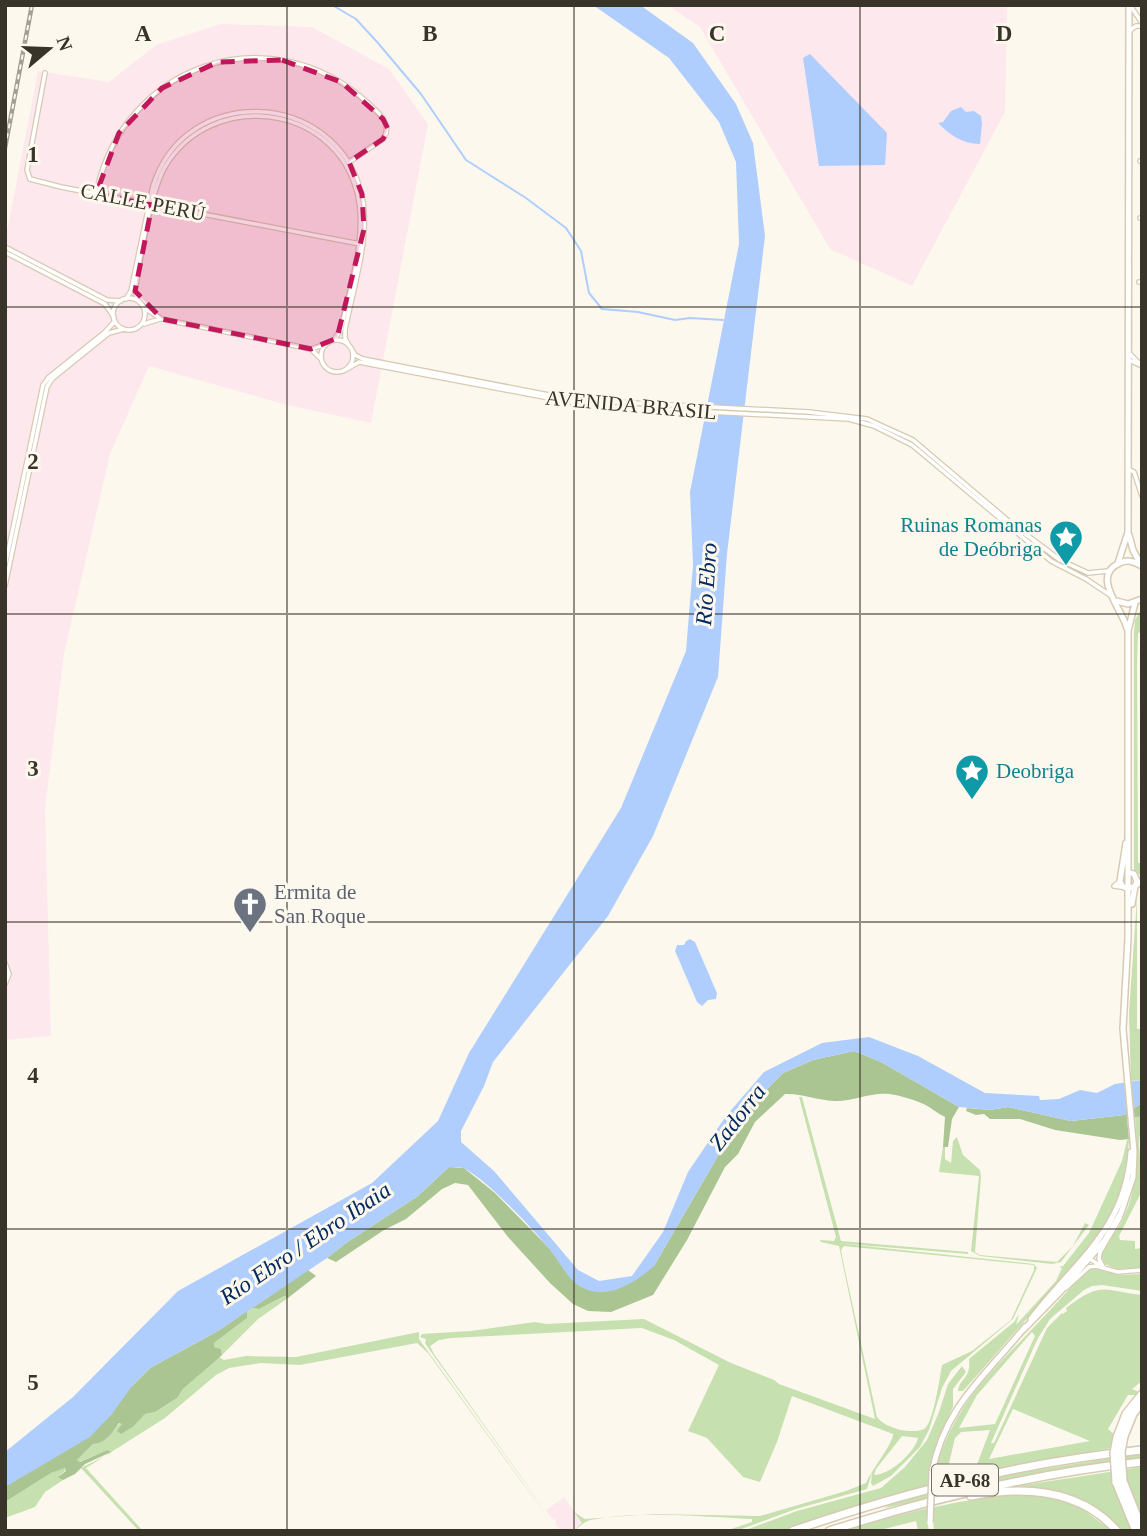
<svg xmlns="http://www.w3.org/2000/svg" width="1147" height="1536" viewBox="0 0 1147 1536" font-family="Georgia,serif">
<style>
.industrial{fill:#fde8ee}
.green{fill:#c6e0af;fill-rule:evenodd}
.forest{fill:#aac492}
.water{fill:#afcefd}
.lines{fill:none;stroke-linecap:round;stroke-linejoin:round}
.stream{stroke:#afcefd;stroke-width:2}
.street-casing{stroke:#d7cab2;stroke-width:6}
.secondary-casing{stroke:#d7cab2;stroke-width:8}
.highway-casing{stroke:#d7cab2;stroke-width:10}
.street{stroke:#fff;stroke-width:3.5}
.secondary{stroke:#fff;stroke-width:5}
.highway{stroke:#fff;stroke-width:7}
.rail-casing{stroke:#a49f95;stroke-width:4.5}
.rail{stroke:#fdf8ee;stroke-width:2;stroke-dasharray:5;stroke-linecap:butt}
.secondary-bridge-casing{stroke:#d7cab2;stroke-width:8;stroke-linecap:butt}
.highway-bridge-casing{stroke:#d7cab2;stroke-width:10;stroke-linecap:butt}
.secondary-bridge{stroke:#fff;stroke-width:5}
.highway-bridge{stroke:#fff;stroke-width:7}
.marked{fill:#c2185b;fill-opacity:0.2;stroke:#c2185b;stroke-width:5;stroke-dasharray:14 9;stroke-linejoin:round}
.grid{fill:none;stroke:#39342a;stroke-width:2;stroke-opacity:0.55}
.labels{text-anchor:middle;stroke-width:6;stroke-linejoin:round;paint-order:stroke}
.shield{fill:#fdf8ee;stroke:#746f65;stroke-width:2}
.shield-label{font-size:19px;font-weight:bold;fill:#39342a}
.street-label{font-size:21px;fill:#39342a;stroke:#fdf8ee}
.culture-label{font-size:21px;fill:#0d838f;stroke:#fdf8ee;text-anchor:end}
.worship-label{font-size:21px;fill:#5b616d;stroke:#fdf8ee;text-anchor:start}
.water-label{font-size:23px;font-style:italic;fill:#032b60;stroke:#fdf8ee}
.grid-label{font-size:23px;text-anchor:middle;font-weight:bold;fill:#39342a;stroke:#fdf8ee;stroke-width:6;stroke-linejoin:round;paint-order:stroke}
</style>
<rect width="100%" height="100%" fill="#fdf8ee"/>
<path class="industrial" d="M 667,5 L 1007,5 L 1005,112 L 912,286 L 830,249 L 700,27 Z
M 221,24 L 312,27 L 389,69 L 428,124 L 371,423 L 287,405 L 149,366 L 110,454 L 64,654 L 45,809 L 51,1036 L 5,1040 L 5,242 L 38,71 L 109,82 L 156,45 Z
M 564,1497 L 582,1523 L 573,1531 L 561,1531 L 555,1523 L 556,1520 L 552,1519 L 546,1510 Z"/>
<path class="green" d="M 1142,608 L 1142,632 L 1138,633 L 1137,662 L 1138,863 L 1142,863 L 1142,876 L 1134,871 L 1134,632 L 1135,620 Z
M 1137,898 L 1137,1029 L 1142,1029 L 1142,1080 L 1131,1081 L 1129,1013 Z
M 799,1097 L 802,1097 L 841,1241 L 968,1252 L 968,1254 L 835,1243 L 1034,1264 L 1037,1268 L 1013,1319 L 951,1371 L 942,1388 L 929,1430 L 920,1447 L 891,1476 L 873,1486 L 871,1483 L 872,1472 L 867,1489 L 796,1509 L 736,1531 L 725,1531 L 752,1522 L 752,1519 C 703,1517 639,1510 591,1520 C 584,1521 579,1528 573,1531 L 582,1523 L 574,1512 L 585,1519 L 653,1514 L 760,1516 L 846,1491 L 866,1483 C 872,1469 893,1444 893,1434 L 792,1396 L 777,1442 L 760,1482 L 743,1477 L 707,1438 L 688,1431 L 719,1365 L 674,1340 L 642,1328 L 451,1338 L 439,1340 L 430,1346 L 434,1354 L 551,1519 L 429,1349 L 425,1343 L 426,1339 L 420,1337 L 422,1334 L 471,1331 L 535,1322 L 546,1324 L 644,1319 L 731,1363 L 774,1380 L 779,1384 L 875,1419 L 839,1246 L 821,1242 L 820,1240 L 834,1241 L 836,1237 ZM 844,1246 L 1034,1265 L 1034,1270 L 1011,1320 L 972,1351 L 942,1365 C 940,1376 933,1425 924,1429 C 919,1432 906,1431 901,1430 C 893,1428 882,1424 877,1417 L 843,1261 L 841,1250 ZM 902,1436 L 918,1438 C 914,1453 890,1475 874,1475 L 876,1469 Z
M 1135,1116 L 1142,1116 L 1139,1142 L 1142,1191 L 1119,1236 L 1120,1240 L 1135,1241 L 1135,1249 L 1142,1248 L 1142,1268 L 1116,1269 L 1105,1264 L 1101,1256 C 1105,1244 1115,1234 1121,1223 C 1139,1188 1138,1154 1135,1116 Z
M 957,1137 L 963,1155 L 980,1170 L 981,1177 L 975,1252 L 980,1255 L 1057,1262 L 1073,1246 L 1085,1223 L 1089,1225 L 1061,1262 L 1052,1264 L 980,1256 L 971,1251 L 979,1176 L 939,1172 L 943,1147 L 945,1147 L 945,1159 L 951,1163 L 953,1141 Z
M 1129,1139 C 1127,1179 1120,1201 1100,1236 L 963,1391 L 958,1391 C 960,1377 971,1380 969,1359 L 1014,1322 L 1019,1314 L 1016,1325 L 1056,1281 L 1062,1268 L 1059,1267 L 1063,1266 L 1089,1233 L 1122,1161 L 1127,1140 Z
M 1093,1268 L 1118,1275 L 1142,1274 L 1142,1291 L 1102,1285 L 1092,1286 L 1084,1290 L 1050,1319 L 1037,1340 L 991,1443 L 994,1443 L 1047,1328 L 1062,1313 L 1063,1314 L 1067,1311 L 1066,1308 C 1102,1281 1101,1290 1142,1295 L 1142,1381 L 1132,1389 L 1139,1392 L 1136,1395 L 1128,1395 L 1108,1429 L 1115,1435 L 1112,1448 L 987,1471 L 914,1489 L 780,1531 L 743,1531 L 797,1511 L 881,1488 L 905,1467 L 927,1440 L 939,1412 L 948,1384 L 962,1366 L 966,1372 L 953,1389 L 953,1407 L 937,1441 L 929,1471 L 935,1473 C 953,1405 988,1376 1034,1327 C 1051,1310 1066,1292 1082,1275 ZM 1032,1332 L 1035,1336 L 995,1424 L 959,1428 L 977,1395 ZM 1013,1409 L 1090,1441 L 989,1459 ZM 990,1430 L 976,1467 L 947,1472 L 955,1438 L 961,1432 Z
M 286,1296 L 288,1298 L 258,1319 L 222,1355 L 221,1349 L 214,1347 L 214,1343 L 247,1318 L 247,1311 L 252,1308 L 259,1309 Z
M 419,1332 L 419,1339 L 557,1531 L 428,1353 L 417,1343 L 300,1365 L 261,1363 L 229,1368 L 216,1375 L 165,1418 L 86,1468 L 143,1531 L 139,1531 L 81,1468 L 111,1453 L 107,1450 L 79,1462 L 77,1460 L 93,1444 L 107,1438 L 120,1423 L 134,1426 L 145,1414 L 155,1412 L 177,1398 L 183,1389 L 219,1357 L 224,1360 L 246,1356 L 296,1357 Z
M 1142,1453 L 1142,1459 L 884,1508 L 895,1502 L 994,1477 Z
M 1142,1467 L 1142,1522 L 1126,1481 L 1114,1483 L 1132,1531 L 1119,1531 L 1086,1504 L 1005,1488 Z
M 64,1468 L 66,1470 L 59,1476 L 63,1480 L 45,1492 L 35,1507 L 5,1518 L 5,1502 L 51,1473 Z
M 1033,1494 L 1078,1506 L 1112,1531 L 934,1531 L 933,1520 L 927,1521 L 929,1531 L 918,1531 L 916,1521 L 876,1531 L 842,1531 C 905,1513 967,1496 1033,1494 Z"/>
<path class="forest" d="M 854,1051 L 881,1062 L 959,1107 L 952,1119 L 948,1147 L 943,1147 L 945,1117 C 936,1113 930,1106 921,1103 C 912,1099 898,1095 889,1094 C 870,1092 852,1102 834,1101 C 817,1100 800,1093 785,1094 L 755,1122 L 738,1154 L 725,1167 L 687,1240 L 653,1295 L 611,1312 L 588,1311 L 573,1304 L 550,1283 L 508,1237 L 468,1185 L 455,1183 L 442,1189 L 406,1219 L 384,1230 L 336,1262 L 327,1258 L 346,1243 L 418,1196 L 449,1167 L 464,1168 L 495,1193 L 549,1248 L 573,1280 L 603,1292 L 654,1266 L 733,1130 L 760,1096 L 783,1073 L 813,1060 Z
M 1142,1103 L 1142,1116 L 1127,1118 L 1129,1139 L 1120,1140 L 1055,1130 L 1020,1119 L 990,1119 L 984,1114 L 976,1115 L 966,1111 L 967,1108 L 990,1110 L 1008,1107 L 1071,1121 L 1124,1115 Z
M 308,1270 L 316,1276 L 288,1298 L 285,1296 L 259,1309 L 252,1308 Z
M 247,1311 L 247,1318 L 214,1343 L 214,1347 L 221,1349 L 222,1355 L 183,1389 L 177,1398 L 155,1412 L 145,1414 L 134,1426 L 121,1434 L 117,1431 L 122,1424 L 119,1423 C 112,1433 106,1443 93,1444 L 77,1460 L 80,1462 L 107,1450 L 111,1452 L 85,1464 L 75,1474 L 63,1480 L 58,1477 L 66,1471 L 65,1468 L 51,1473 L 5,1502 L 5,1487 L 132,1386 L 150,1368 L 218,1331 Z"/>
<path class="water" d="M 593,5 L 640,5 L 693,43 L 736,104 L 753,143 L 765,236 L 727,554 L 718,677 L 653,836 L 608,916 L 493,1062 L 484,1086 L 461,1131 L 461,1142 L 494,1171 L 578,1270 L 599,1281 L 632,1276 L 663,1232 L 688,1172 L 726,1116 L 764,1072 L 822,1043 L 869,1037 L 918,1056 L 985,1093 L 1039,1096 L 1040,1100 L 1059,1099 L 1080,1090 L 1097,1093 L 1115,1084 L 1142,1080 L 1142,1103 L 1124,1115 L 1071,1121 L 1008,1107 L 990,1110 L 959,1107 L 881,1062 L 854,1051 L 813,1060 L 783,1073 L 760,1096 L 733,1130 L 654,1266 C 632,1286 599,1305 573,1281 C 563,1271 557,1257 547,1246 C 531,1227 486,1179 465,1169 C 461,1167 454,1167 449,1167 L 418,1196 L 346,1243 L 327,1258 L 218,1331 L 150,1368 L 132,1386 L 112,1414 L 90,1437 L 5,1487 L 5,1452 L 73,1397 L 178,1291 L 372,1183 L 438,1121 L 469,1053 L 621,808 L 686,651 L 693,565 L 690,492 L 739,244 L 736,162 L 719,122 L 669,58 Z
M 810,54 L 887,133 L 885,165 L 819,166 L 803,58 Z
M 961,107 L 966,112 L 974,111 L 981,116 L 982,124 L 980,144 C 962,144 949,134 938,123 L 943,122 L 951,111 Z
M 690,939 L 695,942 L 717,993 L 716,999 L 708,1000 L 702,1006 L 697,1002 L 675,951 L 677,945 L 684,945 L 686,941 Z"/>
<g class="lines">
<path class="stream" d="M 332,5 L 356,19 L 378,43 L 421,94 L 466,160 L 526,198 L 566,228 L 581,251 L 589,293 L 602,309 L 638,312 L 675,320 L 690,318 L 723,320"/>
<g class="street-casing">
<path id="street" d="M 1130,5 L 1142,23
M 1129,31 L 1136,26 L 1142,26
M 45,73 L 27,170 L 30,179 L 61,187 L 360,244
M 1140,161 L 1142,162
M 96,194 C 122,64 271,13 369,104 C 380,114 393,125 383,139 L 349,162
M 1140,218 L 1142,218
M 5,247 L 107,300 L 121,301
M 5,252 L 105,304 L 114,317
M 1139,282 L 1142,282
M113 314a16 16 0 1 1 32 0a16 16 0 1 1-32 0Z
M 126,299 L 131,291 L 153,186 C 185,83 334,89 361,192 C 372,234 353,288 345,330 L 345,338 L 348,344
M 139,302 L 135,291 C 141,257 149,196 165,167 C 211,89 334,103 357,192 C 368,234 350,288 341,329 L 334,340
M 144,308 L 162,319 L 311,349 L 326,344
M 144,324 L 160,319
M321 356a16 16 0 1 1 32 0a16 16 0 1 1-32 0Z
M 351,348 L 355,355 L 363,359 L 575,400 L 809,412 L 867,419 L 913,440 L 1012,524 L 1060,560 L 1088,573 L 1108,571
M 311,349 L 321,359
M 1129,353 L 1142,366
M 1129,360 L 1142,366
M 347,369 L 359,362 L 591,406 L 849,419 L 874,426 L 912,445 L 1051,561 L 1086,579 L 1110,595
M 1128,469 L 1134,472 L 1142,496
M 5,566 L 43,385 L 49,377 L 105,332 L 115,321
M 5,586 L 47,387 L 52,379 L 109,333 L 124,329
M 1120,881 L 1114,886 L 1121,887
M 5,963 L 9,974 L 5,984
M 1090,1259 L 1103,1267
M 1104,1268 L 1099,1259 L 1100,1252 L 1120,1218
M 1066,1288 L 1089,1267 L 1096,1266 L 1118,1272 L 1142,1270"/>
</g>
<g class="secondary-casing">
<path id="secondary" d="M 1129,535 L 1133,550 L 1141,565
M 1118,563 L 1128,532 L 1129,5
M 1117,601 L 1128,604 L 1142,599
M 1127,628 C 1122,609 1090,575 1120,563 C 1128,559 1135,562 1142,566
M 1126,843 L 1120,881 L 1122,886 L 1128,889 L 1135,886 L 1137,881 L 1134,874 L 1128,872
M 1132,904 L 1135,886 L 1142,881
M 1031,1319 C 1075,1261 1125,1231 1131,1152
M 1023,1330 L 1060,1292 L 1105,1240 L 1121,1213 L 1133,1177 L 1134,1152 L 1123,1029 L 1128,938 L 1128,631 L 1135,603
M 932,1472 C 945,1406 985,1376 1025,1327"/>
</g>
<g class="highway-casing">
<path id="highway" d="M 1124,1436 L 1133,1414 L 1142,1402
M 1117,1437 L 1126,1414 L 1142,1394
M 1123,1481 L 1142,1529
M 1116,1482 L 1136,1531
M 971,1496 C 1023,1486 1079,1488 1117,1531
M 792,1531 C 905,1492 1023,1462 1142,1450
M 829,1531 C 930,1499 1036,1473 1142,1462"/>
</g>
<use href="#street" class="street"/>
<use href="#secondary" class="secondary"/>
<use href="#highway" class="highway"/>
<g class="rail-casing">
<path id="rail" d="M 5,148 L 32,5"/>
</g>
<use href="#rail" class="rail"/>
<g class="secondary-bridge-casing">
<path id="secondary-bridge" d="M 930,1522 L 932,1472"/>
</g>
<g class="highway-bridge-casing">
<path id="highway-bridge" d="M 1123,1481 L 1121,1452 L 1124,1436
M 1116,1482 L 1114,1453 L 1117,1437"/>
</g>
<use href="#secondary-bridge" class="secondary-bridge"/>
<use href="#highway-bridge" class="highway-bridge"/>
</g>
<path class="marked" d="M 282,60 L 341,82 L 383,119 L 388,129 L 383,139 L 349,162 L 362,194 L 364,229 L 337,338 L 311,349 L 162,319 L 135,291 L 152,205 L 96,194 L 119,133 L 162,88 L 218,62 Z"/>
<path class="grid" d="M 287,5 L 287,1531M 574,5 L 574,1531M 860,5 L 860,1531M 5,307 L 1142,307M 5,614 L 1142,614M 5,922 L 1142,922M 5,1229 L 1142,1229"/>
<defs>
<g id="sight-pin" transform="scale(1.75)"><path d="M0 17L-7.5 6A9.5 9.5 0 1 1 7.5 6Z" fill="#0f9aa8" stroke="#fdf8ee"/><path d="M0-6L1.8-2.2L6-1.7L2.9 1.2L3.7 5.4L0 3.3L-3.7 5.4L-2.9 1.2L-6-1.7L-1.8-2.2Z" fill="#fff"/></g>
<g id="church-pin" transform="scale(1.75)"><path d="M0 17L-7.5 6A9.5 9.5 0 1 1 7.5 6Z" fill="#6b7280" stroke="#fdf8ee"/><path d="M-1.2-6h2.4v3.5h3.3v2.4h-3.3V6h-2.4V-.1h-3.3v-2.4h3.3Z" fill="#fff"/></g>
</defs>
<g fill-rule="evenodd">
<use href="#sight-pin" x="1066" y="537"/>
<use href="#sight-pin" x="972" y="771"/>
<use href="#church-pin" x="250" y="904"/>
</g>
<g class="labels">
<rect class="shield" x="932" y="1464.5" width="66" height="31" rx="5"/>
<g class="shield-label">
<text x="965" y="1487">AP-68</text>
</g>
<g class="street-label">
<text transform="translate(143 202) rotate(11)" y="7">CALLE PERÚ</text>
<text transform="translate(631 405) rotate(5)" y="7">AVENIDA BRASIL</text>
</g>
<g class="culture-label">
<text x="1042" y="532">Ruinas Romanas<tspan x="1042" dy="24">de Deóbriga</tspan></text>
<text x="996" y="778" text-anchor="start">Deobriga</text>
</g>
<g class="worship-label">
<text x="274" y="899">Ermita de<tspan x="274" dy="24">San Roque</tspan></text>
</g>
<g class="water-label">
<text transform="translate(706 584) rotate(-86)" y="8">Río Ebro</text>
<text transform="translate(737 1117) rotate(-52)" y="8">Zadorra</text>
<text transform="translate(305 1243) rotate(-34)" y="8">Río Ebro / Ebro Ibaia</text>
</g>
</g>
<g class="grid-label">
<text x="143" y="41">A</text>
<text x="430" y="41">B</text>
<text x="717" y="41">C</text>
<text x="1004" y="41">D</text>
<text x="33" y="162">1</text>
<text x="33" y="469">2</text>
<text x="33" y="776">3</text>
<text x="33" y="1083">4</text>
<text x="33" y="1390">5</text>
</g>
<rect width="1147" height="1536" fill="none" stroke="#39342a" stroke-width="14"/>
<g transform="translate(49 49) rotate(71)" stroke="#fdf8ee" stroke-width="5" paint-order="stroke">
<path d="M0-5L12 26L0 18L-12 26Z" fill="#39342a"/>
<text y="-10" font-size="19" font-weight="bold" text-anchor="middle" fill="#39342a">N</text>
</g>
</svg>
